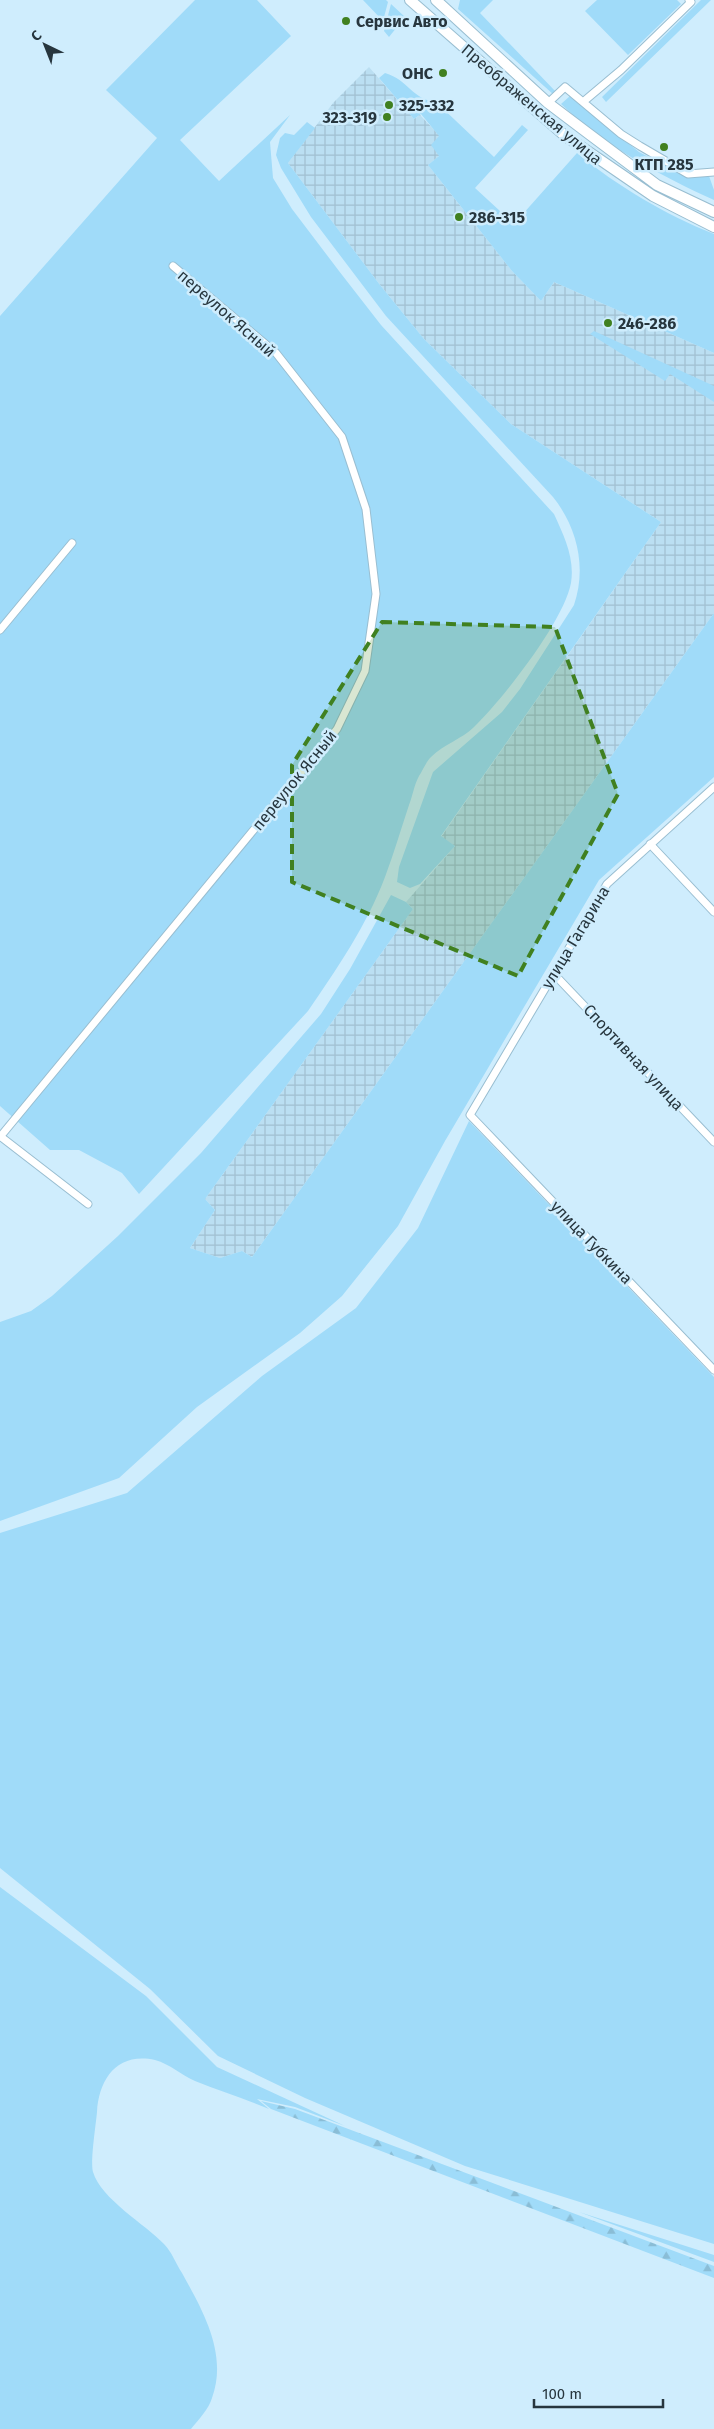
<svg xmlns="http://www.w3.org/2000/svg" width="714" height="2429" viewBox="0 0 714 2429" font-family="'Fira Sans',sans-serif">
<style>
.industrial{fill:url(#industrial-grid)}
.green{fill:#a0dbf9}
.forest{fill:url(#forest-firs)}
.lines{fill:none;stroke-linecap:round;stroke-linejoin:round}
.minor-casing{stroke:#99bed1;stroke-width:9}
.secondary-casing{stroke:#99bed1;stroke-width:12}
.minor{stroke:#fff;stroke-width:7}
.secondary{stroke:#fff;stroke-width:10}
.marked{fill:#408020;fill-opacity:0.2;stroke:#408020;stroke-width:4;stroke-dasharray:10 6;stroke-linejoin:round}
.poi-dot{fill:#408020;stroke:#cfedfd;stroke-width:2}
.labels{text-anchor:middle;stroke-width:5;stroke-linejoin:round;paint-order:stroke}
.poi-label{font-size:16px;font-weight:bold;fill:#27363e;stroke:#cfedfd;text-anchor:start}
.street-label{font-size:16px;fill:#27363e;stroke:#cfedfd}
</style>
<defs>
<pattern id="industrial-grid" width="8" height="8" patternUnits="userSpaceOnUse" patternTransform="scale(1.25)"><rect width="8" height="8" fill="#bbdff2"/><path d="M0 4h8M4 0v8" fill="none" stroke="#a1c0d1"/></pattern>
<pattern id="forest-firs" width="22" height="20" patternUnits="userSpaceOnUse" patternTransform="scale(1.25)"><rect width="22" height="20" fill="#a0dbf9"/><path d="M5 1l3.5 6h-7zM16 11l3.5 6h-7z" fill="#8abdd6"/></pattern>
</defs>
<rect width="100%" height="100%" fill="#cfedfd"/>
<path class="industrial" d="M 369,67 L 414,119 L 420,115 L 440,136 L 439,156 L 428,165 L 512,271 L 541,301 L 554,282 L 714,353 L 714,613 L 252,1257 L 242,1251 L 220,1258 L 190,1248 L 215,1210 L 205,1199 L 413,909 L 406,902 L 455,846 L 441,837 L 661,522 L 511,424 L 424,339 L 380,285 L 288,163 L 333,103 Z"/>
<path class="green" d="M 195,0 L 257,0 L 291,36 L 180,140 L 219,181 L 290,115 L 270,142 L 273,178 L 292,209 L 339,271 L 381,325 L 554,514 C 564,536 575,558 571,583 C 564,621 503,699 474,727 C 462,739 444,744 431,757 C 426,762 423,770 419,776 C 414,785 413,795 409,805 C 401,829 394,853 385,877 C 367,925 336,970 308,1011 L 139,1194 L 122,1173 L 79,1150 L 50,1150 L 0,1106 L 0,316 L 157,138 L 106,90 Z
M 363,0 L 386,0 L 388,2 L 383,21 Z
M 460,0 L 493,0 L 480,13 L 557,93 L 554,95 L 458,9 Z
M 597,0 L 677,0 L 681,4 L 628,55 L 585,11 Z
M 701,0 L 711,0 L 606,102 L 602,97 Z
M 391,4 L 405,17 L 389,37 L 384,31 Z
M 385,73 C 409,80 411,99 436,102 L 494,157 L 522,125 L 528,130 L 475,188 L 514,224 L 577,153 C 617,186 666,215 714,234 L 714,353 L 554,282 L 541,301 L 512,271 L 428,165 L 439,156 L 431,145 L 439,136 L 421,114 L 414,119 L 379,78 Z
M 570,96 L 639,152 L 688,178 L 709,176 L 714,190 L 714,200 C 659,175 605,146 561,104 Z
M 307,122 L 315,128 L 288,163 L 380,285 L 424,339 L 511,424 L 661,522 L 441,836 L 455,846 L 420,884 L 410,888 L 397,882 L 399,867 L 433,772 L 502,712 L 520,689 L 574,605 C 587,567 577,527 553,497 L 386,316 L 311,217 L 281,168 L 276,155 L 280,138 L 285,133 L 294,135 Z
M 594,331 L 714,386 L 714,402 L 670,374 L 665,381 L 590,334 Z
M 714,613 L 714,777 L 599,880 L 445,1141 L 398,1226 L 342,1296 L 300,1333 L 197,1407 L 119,1478 L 0,1521 L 0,1322 L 31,1311 L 52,1296 L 118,1236 L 201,1153 L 321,1014 L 350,969 L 391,895 L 406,902 L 413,909 L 205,1199 L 215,1210 L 190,1248 L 220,1258 L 242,1251 L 252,1257 Z
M 469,1121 L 714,1377 L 714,2244 L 465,2166 L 305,2098 L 218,2056 L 150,1989 L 0,1868 L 0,1533 L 127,1493 L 262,1376 L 356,1308 L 418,1228 Z
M 0,1887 L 146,1996 L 217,2067 L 345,2126 L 295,2107 L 257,2099 L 269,2109 C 245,2099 220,2091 195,2081 C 181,2075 170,2064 155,2060 C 117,2052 99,2079 97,2112 C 96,2124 90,2162 93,2172 C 101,2199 145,2224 164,2244 C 172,2252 176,2264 182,2273 C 203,2311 228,2354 212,2398 C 209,2409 198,2420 191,2429 L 0,2429 Z
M 579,2212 L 714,2255 L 714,2262 Z"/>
<path class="forest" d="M 261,2101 L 295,2109 L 714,2266 L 714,2278 L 271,2109 Z"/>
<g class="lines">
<g class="minor-casing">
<path id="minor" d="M 583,102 L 621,70 L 691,2 L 689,0
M 548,103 L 565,87 L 621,134 L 640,146 L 688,174 L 714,172
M 0,630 L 72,543
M 714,787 L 607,884 L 470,1115 L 714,1370
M 650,844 L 714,912
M 553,973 L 714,1142
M 0,1136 L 88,1204
M 0,1137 L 337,729 L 365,671 L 376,594 L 366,509 L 342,437 L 276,353 L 173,266"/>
</g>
<g class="secondary-casing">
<path id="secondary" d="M 410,0 L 564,135 L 653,196 L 714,227
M 436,0 L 548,103 L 585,131 L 657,185 L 714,212"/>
</g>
<use href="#minor" class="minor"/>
<use href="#secondary" class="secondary"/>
</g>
<path class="marked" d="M 382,622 L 555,627 L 618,794 L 518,976 L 292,882 L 292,765 Z"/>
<g class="poi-dot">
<circle cx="346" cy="21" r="5"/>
<circle cx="443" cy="73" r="5"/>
<circle cx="389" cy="105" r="5"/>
<circle cx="387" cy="117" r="5"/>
<circle cx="664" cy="147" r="5"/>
<circle cx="459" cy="217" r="5"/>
<circle cx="608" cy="323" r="5"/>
</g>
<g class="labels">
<g class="poi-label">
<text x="356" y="27">Сервис Авто</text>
<text x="433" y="79" text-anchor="end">ОНС</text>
<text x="399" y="111">325-332</text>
<text x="377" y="123" text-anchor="end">323-319</text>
<text x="664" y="170" text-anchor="middle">КТП 285</text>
<text x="469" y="223">286-315</text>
<text x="618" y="329">246-286</text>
</g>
<g class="street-label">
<text transform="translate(532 104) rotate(40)" y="6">Преображенская улица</text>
<text transform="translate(227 313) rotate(41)" y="6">переулок Ясный</text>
<text transform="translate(294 780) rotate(-51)" y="6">переулок Ясный</text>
<text transform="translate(575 937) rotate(-59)" y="6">улица Гагарина</text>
<text transform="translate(634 1057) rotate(47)" y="6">Спортивная улица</text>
<text transform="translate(592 1242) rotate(46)" y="6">улица Губкина</text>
</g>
</g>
<g transform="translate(45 45) rotate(317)" stroke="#cfedfd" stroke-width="4" paint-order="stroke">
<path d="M0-4L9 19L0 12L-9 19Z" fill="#27363e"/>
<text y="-8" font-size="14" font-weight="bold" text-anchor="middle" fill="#27363e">С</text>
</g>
<path d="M534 2399v8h129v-8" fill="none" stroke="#27363e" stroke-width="2.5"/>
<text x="542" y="2399" font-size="15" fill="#27363e" stroke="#cfedfd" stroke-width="4" paint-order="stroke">100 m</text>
</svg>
